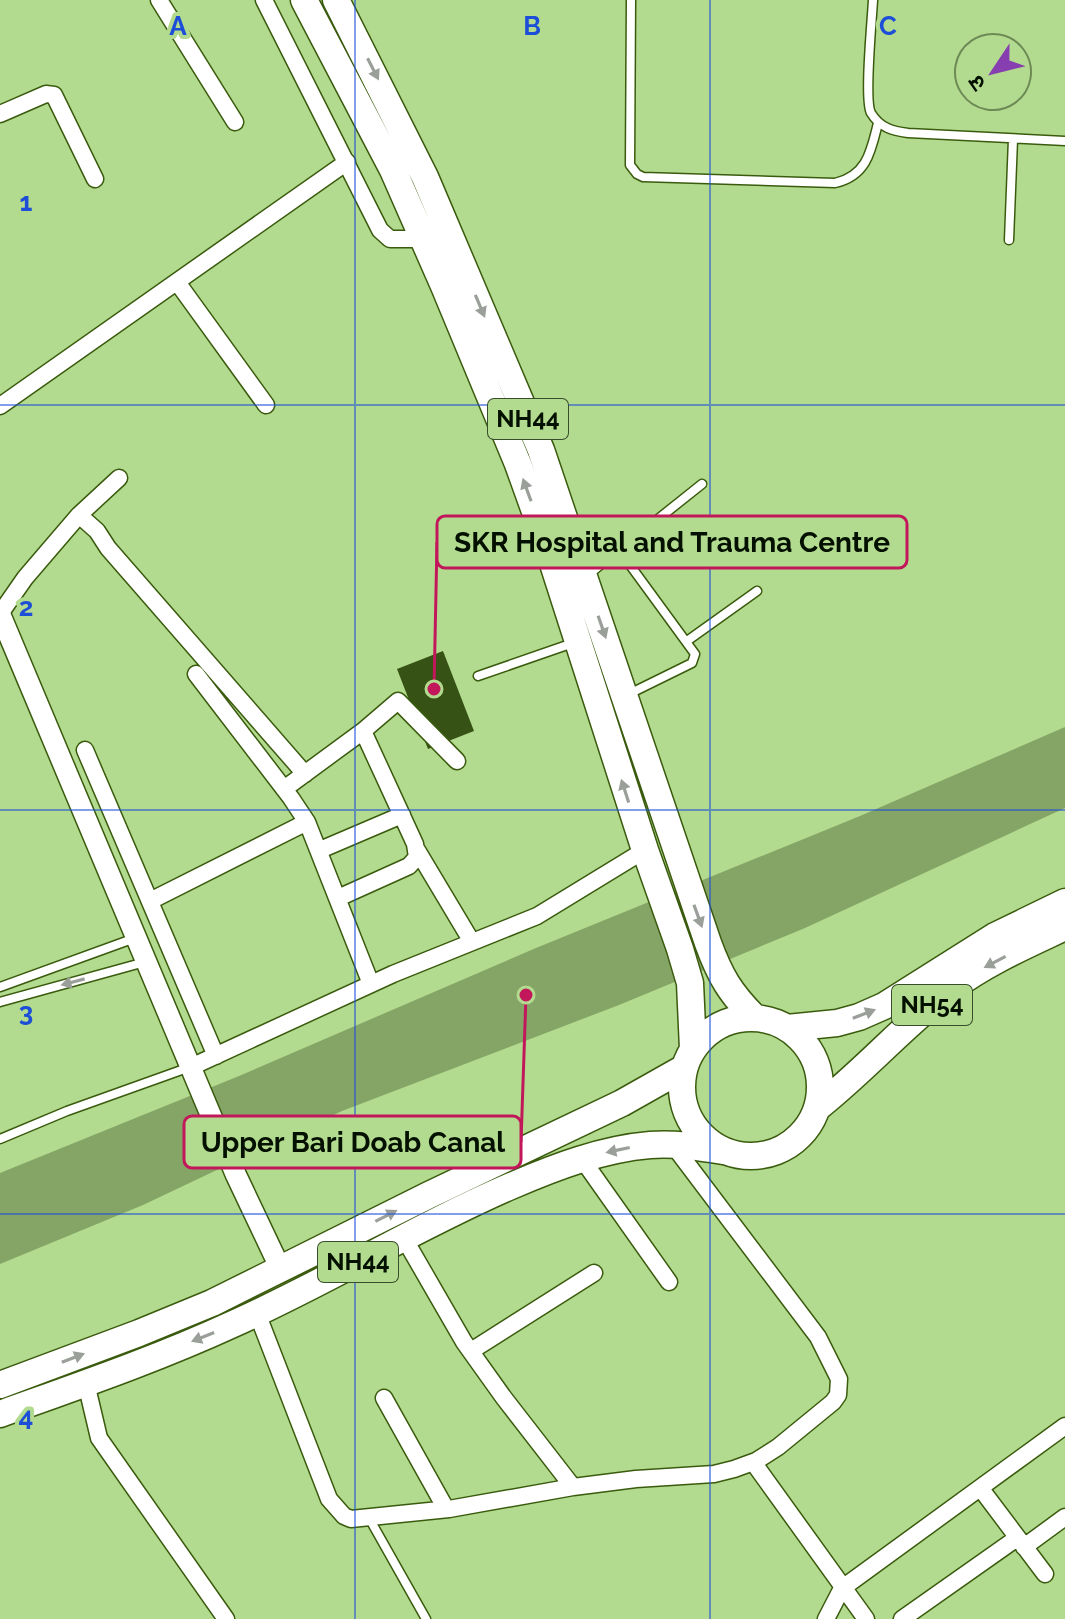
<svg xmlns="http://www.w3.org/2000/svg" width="1065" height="1619" viewBox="0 0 1065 1619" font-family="Raleway,'Noto Sans Devanagari',sans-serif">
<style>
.water{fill:#85a566}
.building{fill:#365214}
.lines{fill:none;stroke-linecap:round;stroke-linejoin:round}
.service-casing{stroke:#3a5b0d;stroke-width:11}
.minor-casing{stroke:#3a5b0d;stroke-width:19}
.tertiary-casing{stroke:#3a5b0d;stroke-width:23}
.trunk-casing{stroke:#3a5b0d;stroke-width:29}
.service{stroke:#fff;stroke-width:8}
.minor{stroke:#fff;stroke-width:16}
.tertiary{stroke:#fff;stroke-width:20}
.trunk{stroke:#fff;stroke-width:26}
.oneway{fill:#9b9f99}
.grid{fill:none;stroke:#1d4ed8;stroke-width:2;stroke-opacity:0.55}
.labels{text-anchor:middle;stroke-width:8;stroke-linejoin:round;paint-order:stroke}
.shield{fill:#b3db8f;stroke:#384d2b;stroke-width:2}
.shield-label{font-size:24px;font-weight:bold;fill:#041000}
.grid-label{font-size:26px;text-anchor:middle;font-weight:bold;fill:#1d4ed8;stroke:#b3db8f;stroke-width:8;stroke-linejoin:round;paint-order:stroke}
.leader{fill:none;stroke:#c2185b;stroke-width:3}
.callout-dot{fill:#c2185b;stroke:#b3db8f;stroke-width:3}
.callout{fill:#b3db8f;stroke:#c2185b;stroke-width:3}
.callout-label{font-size:28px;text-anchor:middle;font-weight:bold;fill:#041000}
</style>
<rect width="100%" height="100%" fill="#b3db8f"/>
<path class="water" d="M 1065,727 L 1065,808 L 805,928 L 619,1005 L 342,1111 L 143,1205 L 0,1264 L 0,1173 L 239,1076 L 536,948 L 860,816 Z"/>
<path class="building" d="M 443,651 L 474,731 L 428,749 L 397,669 Z"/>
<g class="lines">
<g class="service-casing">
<path id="service" d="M 631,0 L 630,165 L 637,174 L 643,177 L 835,183 C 867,176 871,151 878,123
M 873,0 C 872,20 864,100 871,113 C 880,128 893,131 908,133 L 1065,141
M 1009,240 L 1013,139
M 619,550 L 695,654 L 692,663 L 629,694
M 589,574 L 702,484
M 687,641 L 757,591
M 478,676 L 576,642
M 0,987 L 135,938
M 0,1002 L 145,962
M 0,1139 L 67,1111 L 190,1067
M 369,1518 L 426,1619"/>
</g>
<g class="minor-casing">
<path id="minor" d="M 159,0 L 235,122
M 264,0 L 380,230 L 390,239 L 424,239
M 0,114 L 46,94 L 54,95 L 95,179
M 177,282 L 266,405
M 0,406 L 347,162
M 79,515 L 119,478
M 0,614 L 25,578 L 79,515 L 97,531 L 108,548 L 305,774
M 196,674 L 291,798 L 307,822 L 371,984
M 363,731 L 398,701 L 457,761
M 85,750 L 216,1056
M 284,789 L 363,731 L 415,844 L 417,857 L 409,866 L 338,898
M 320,850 L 402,815
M 417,850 L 472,942
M 150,901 L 307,822
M 191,1067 L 393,974 L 537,916 L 645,850
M 582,1159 L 669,1282
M 404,1238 L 464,1342 L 504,1398 L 573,1487
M 257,1313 L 329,1499 L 344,1516 L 351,1519 L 449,1509 L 573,1487 L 636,1479 L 714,1474 L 734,1469 L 756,1461 L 778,1447 L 833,1402 L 838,1395 L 839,1379 L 818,1337 L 673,1145
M 471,1351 L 594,1273
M 86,1383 L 99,1438 L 226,1619
M 384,1398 L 446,1509
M 753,1462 L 866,1619
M 981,1489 L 1045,1574
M 1024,1547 L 1065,1517
M 826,1619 L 840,1592 L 848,1584 L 1065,1426
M 902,1619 L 1017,1538"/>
</g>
<g class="tertiary-casing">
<path id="tertiary" d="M 0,614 L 236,1175 L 281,1270"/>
</g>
<g class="trunk-casing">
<path id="trunk" d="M 304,0 L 393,170 L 444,286 L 518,464 L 547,545 L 645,850 L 680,949 L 690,983 L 693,1049
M 336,0 L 425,177 L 541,450 L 708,943 C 720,976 730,993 755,1018
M682 1087a69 69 0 1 1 138 0a69 69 0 1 1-138 0Z
M 787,1028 L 837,1023 L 859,1017 L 884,1006 L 995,936 L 1065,902
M 817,1108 C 864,1071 903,1026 951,989 C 985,963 1027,945 1065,927
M 0,1385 L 139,1333 L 212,1303 L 429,1195 L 622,1103 L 684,1068
M 0,1414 C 78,1386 157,1359 233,1324 C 327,1282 416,1227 511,1186 C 555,1167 602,1149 650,1145 C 675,1143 699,1147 723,1151"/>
</g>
<use href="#service" class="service"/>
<use href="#minor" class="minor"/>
<use href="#tertiary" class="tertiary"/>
<use href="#trunk" class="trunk"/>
</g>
<defs><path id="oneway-solid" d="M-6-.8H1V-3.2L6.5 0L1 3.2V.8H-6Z" transform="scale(2)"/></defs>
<g class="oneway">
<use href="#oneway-solid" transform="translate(373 69) rotate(63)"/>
<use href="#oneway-solid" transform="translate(480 306) rotate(67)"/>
<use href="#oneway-solid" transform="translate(527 490) rotate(-110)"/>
<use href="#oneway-solid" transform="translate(602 627) rotate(71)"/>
<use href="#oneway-solid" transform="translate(625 791) rotate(-108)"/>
<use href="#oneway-solid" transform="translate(698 916) rotate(70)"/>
<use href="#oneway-solid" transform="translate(995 962) rotate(152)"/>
<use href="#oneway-solid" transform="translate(73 982) rotate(165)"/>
<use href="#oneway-solid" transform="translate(864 1014) rotate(-21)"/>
<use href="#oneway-solid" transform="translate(618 1150) rotate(168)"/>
<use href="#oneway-solid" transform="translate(386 1216) rotate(-27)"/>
<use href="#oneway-solid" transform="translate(203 1337) rotate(158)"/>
<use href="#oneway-solid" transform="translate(73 1358) rotate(-21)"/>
</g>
<path class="grid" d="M 355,0 L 355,1619M 710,0 L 710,1619M 0,405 L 1065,405M 0,810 L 1065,810M 0,1214 L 1065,1214"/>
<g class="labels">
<g class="shield">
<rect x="488" y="399" width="80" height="40" rx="6"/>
<rect x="892" y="985" width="80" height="40" rx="6"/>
<rect x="318" y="1242" width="80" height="40" rx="6"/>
</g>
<g class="shield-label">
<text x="528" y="427">NH44</text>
<text x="932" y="1013">NH54</text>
<text x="358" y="1270">NH44</text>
</g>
</g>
<g class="grid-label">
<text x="178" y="35">A</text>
<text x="532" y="35">B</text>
<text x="888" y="35">C</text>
<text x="26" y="211">1</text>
<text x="26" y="616">2</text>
<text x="26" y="1021">3</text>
<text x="26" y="1426">4</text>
</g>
<path class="leader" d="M434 689L437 542M526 995L521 1142"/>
<g class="callout-dot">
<circle cx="434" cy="689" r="8"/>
<circle cx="526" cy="995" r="8"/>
</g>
<g class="callout">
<rect x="437" y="516" width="470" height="52" rx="8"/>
<rect x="184" y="1116" width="337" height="52" rx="8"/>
</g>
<g class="callout-label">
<text x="672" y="552">SKR Hospital and Trauma Centre</text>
<text x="353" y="1152">Upper Bari Doab Canal</text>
</g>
<g transform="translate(993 72) rotate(235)"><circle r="38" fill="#b3db8f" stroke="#6d8a56" stroke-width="2"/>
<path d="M0-6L14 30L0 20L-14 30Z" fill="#863eb0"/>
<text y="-12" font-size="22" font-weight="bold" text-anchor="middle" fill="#041000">उ</text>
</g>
</svg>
